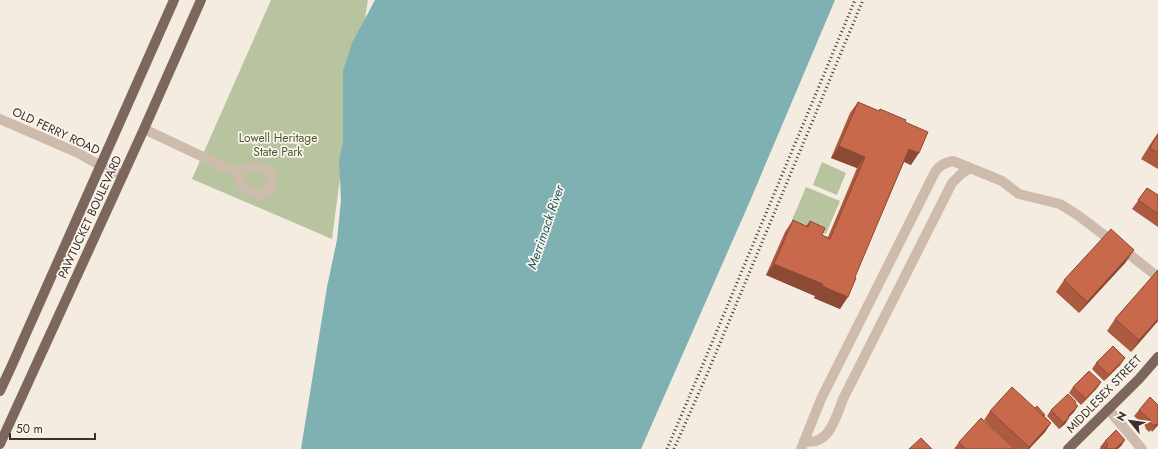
<svg xmlns="http://www.w3.org/2000/svg" width="1158" height="449" viewBox="0 0 1158 449" font-family="Jost,sans-serif">
<style>
.green{fill:#b8c4a0}
.water{fill:#7fb0b2}
.lines{fill:none;stroke-linecap:round;stroke-linejoin:round}
.minor{stroke:#cdbbac;stroke-width:10}
.major{stroke:#7d675c;stroke-width:10}
.rail{stroke:#3b302b;stroke-width:3;stroke-dasharray:1 3;stroke-linecap:butt}
.wall{fill:#ac5a40}
.shaded-wall{fill:#8c4a34}
.building{fill:#c8694b;stroke:#8c4a34}
.labels{text-anchor:middle;stroke-width:3.5;stroke-linejoin:round;paint-order:stroke}
.street-label{font-size:12px;fill:#3b302b;stroke:#fbf5ee}
.park-label{font-size:12px;fill:#4a5a2e;stroke:#fbf5ee}
.water-label{font-size:13px;font-style:italic;fill:#1f5a5e;stroke:#fbf5ee}
</style>
<rect width="100%" height="100%" fill="#f4ebe1"/>
<path class="green" d="M 271,0 L 368,0 L 343,155 L 332,239 L 192,179 Z
M 822,162 L 846,173 L 837,195 L 813,185 Z
M 806,187 L 840,201 L 826,234 L 792,220 Z"/>
<path class="water" d="M 375,0 L 835,0 L 750,201 L 641,449 L 301,449 L 327,287 L 337,240 L 341,200 L 339,161 L 343,141 L 343,71 L 352,43 Z"/>
<g class="lines">
<path class="minor" d="M 0,119 L 78,153 L 101,166 L 123,175
M 144,129 L 237,173 C 244,167 259,164 267,170 C 274,175 272,186 268,191 C 267,192 263,194 262,195 C 248,194 240,186 237,173
M 1108,409 L 1142,449
M 804,441 C 829,447 836,417 843,399 L 952,183 L 961,174 L 970,168
M 801,449 L 821,399 L 935,172 C 940,165 944,163 953,161 L 1002,181 L 1019,194 L 1060,204 L 1079,216 L 1125,251 L 1158,277"/>
<path class="major" d="M 0,391 L 12,365 L 174,0
M 0,444 L 144,129 L 201,0
M 1068,449 L 1139,379 L 1158,357"/>
<path class="rail" d="M 667,449 L 701,369 L 855,0
M 674,449 L 708,372 L 863,0"/>
</g>
<path class="wall" d="M 858,102 L 879,111 L 880,109 L 905,122 L 911,165 L 904,162 L 840,309 L 814,298 L 815,296 L 766,275 L 785,232 L 793,220 L 806,226 L 810,221 L 822,235 L 828,237 L 857,168 L 831,158 L 850,113 Z
M 1158,133 L 1158,169 L 1141,159 L 1151,143 Z
M 1147,188 L 1158,195 L 1158,227 L 1132,209 Z
M 1126,262 L 1079,313 L 1056,292 L 1064,280 Z
M 1158,270 L 1158,321 L 1131,352 L 1107,331 L 1115,319 Z
M 1096,363 L 1121,364 L 1104,381 L 1092,369 Z
M 1101,382 L 1097,388 L 1081,405 L 1069,393 L 1073,387 Z
M 1076,404 L 1074,412 L 1069,417 L 1065,424 L 1059,429 L 1047,416 L 1051,410 Z
M 1158,405 L 1158,425 L 1152,432 L 1151,430 L 1149,432 L 1145,428 L 1146,427 L 1134,416 L 1139,410 Z
M 1035,408 L 1045,415 L 1044,416 L 1051,423 L 1045,432 L 1029,449 L 1015,449 L 984,420 L 990,411 Z
M 1125,440 L 1121,446 L 1100,449 L 1101,448 L 1100,447 L 1105,441 Z
M 959,442 L 1015,449 L 954,449 Z"/>
<path class="shaded-wall" d="M 839,146 L 865,157 L 857,168 L 831,158 Z
M 909,149 L 919,153 L 911,165 L 901,160 Z
M 1134,250 L 1126,262 L 1079,313 L 1087,302 Z
M 774,264 L 823,284 L 815,296 L 766,275 Z
M 822,286 L 848,297 L 840,309 L 814,298 Z
M 1158,319 L 1158,321 L 1131,352 L 1139,340 Z
M 1125,358 L 1121,364 L 1104,381 L 1109,375 Z
M 1101,382 L 1097,388 L 1081,405 L 1086,399 Z
M 1078,406 L 1074,412 L 1063,422 L 1068,416 Z
M 1069,418 L 1065,424 L 1059,429 L 1063,423 Z
M 1051,423 L 1045,432 L 1029,449 L 1027,449 Z
M 1158,423 L 1158,425 L 1152,432 L 1156,425 Z
M 1125,440 L 1121,446 L 1118,449 L 1115,449 Z"/>
<path class="building" d="M 858,102 L 879,111 L 880,109 L 906,120 L 905,122 L 928,132 L 919,153 L 909,149 L 855,277 L 856,278 L 848,297 L 822,286 L 823,284 L 774,264 L 793,220 L 808,227 L 810,221 L 825,228 L 822,235 L 830,239 L 865,157 L 839,146 Z
M 1158,134 L 1158,153 L 1150,148 Z
M 1147,188 L 1158,195 L 1158,214 L 1138,200 Z
M 1111,229 L 1134,250 L 1087,302 L 1064,280 Z
M 1158,270 L 1158,319 L 1139,340 L 1115,319 Z
M 1113,346 L 1125,358 L 1109,375 L 1096,363 Z
M 1089,371 L 1101,382 L 1086,399 L 1073,387 Z
M 1012,387 L 1051,423 L 1029,447 L 990,411 Z
M 1068,394 L 1076,402 L 1075,404 L 1078,406 L 1068,416 L 1069,418 L 1063,423 L 1051,410 Z
M 1150,397 L 1158,405 L 1158,423 L 1156,425 L 1155,424 L 1153,426 L 1150,422 L 1151,421 L 1139,410 Z
M 1037,406 L 1045,415 L 1043,416 L 1035,408 Z
M 981,418 L 1015,449 L 966,449 L 959,442 Z
M 1116,430 L 1125,440 L 1115,449 L 1100,449 L 1103,446 L 1105,449 L 1108,445 L 1105,441 Z
M 921,438 L 932,449 L 909,449 Z"/>
<g class="labels">
<g class="street-label">
<text transform="translate(56 131) rotate(25)" y="4">OLD FERRY ROAD</text>
<text transform="translate(90 217) rotate(-65)" y="4">PAWTUCKET BOULEVARD</text>
<text transform="translate(1104 394) rotate(-46)" y="4">MIDDLESEX STREET</text>
</g>
<g class="park-label">
<text x="278" y="142">Lowell Heritage<tspan x="278" dy="14">State Park</tspan></text>
</g>
<g class="water-label">
<text transform="translate(545 227) rotate(-71)" y="5">Merrimack River</text>
</g>
</g>
<g transform="translate(1130 421) rotate(299)" stroke="#fbf5ee" stroke-width="3" paint-order="stroke">
<path d="M0-3L7 15L0 10L-7 15Z" fill="#3b302b"/>
<text y="-6" font-size="11" font-weight="bold" text-anchor="middle" fill="#3b302b">N</text>
</g>
<path d="M10 433v6h85v-6" fill="none" stroke="#3b302b" stroke-width="2"/>
<text x="16" y="433" font-size="12" fill="#3b302b" stroke="#fbf5ee" stroke-width="3" paint-order="stroke">50 m</text>
</svg>
